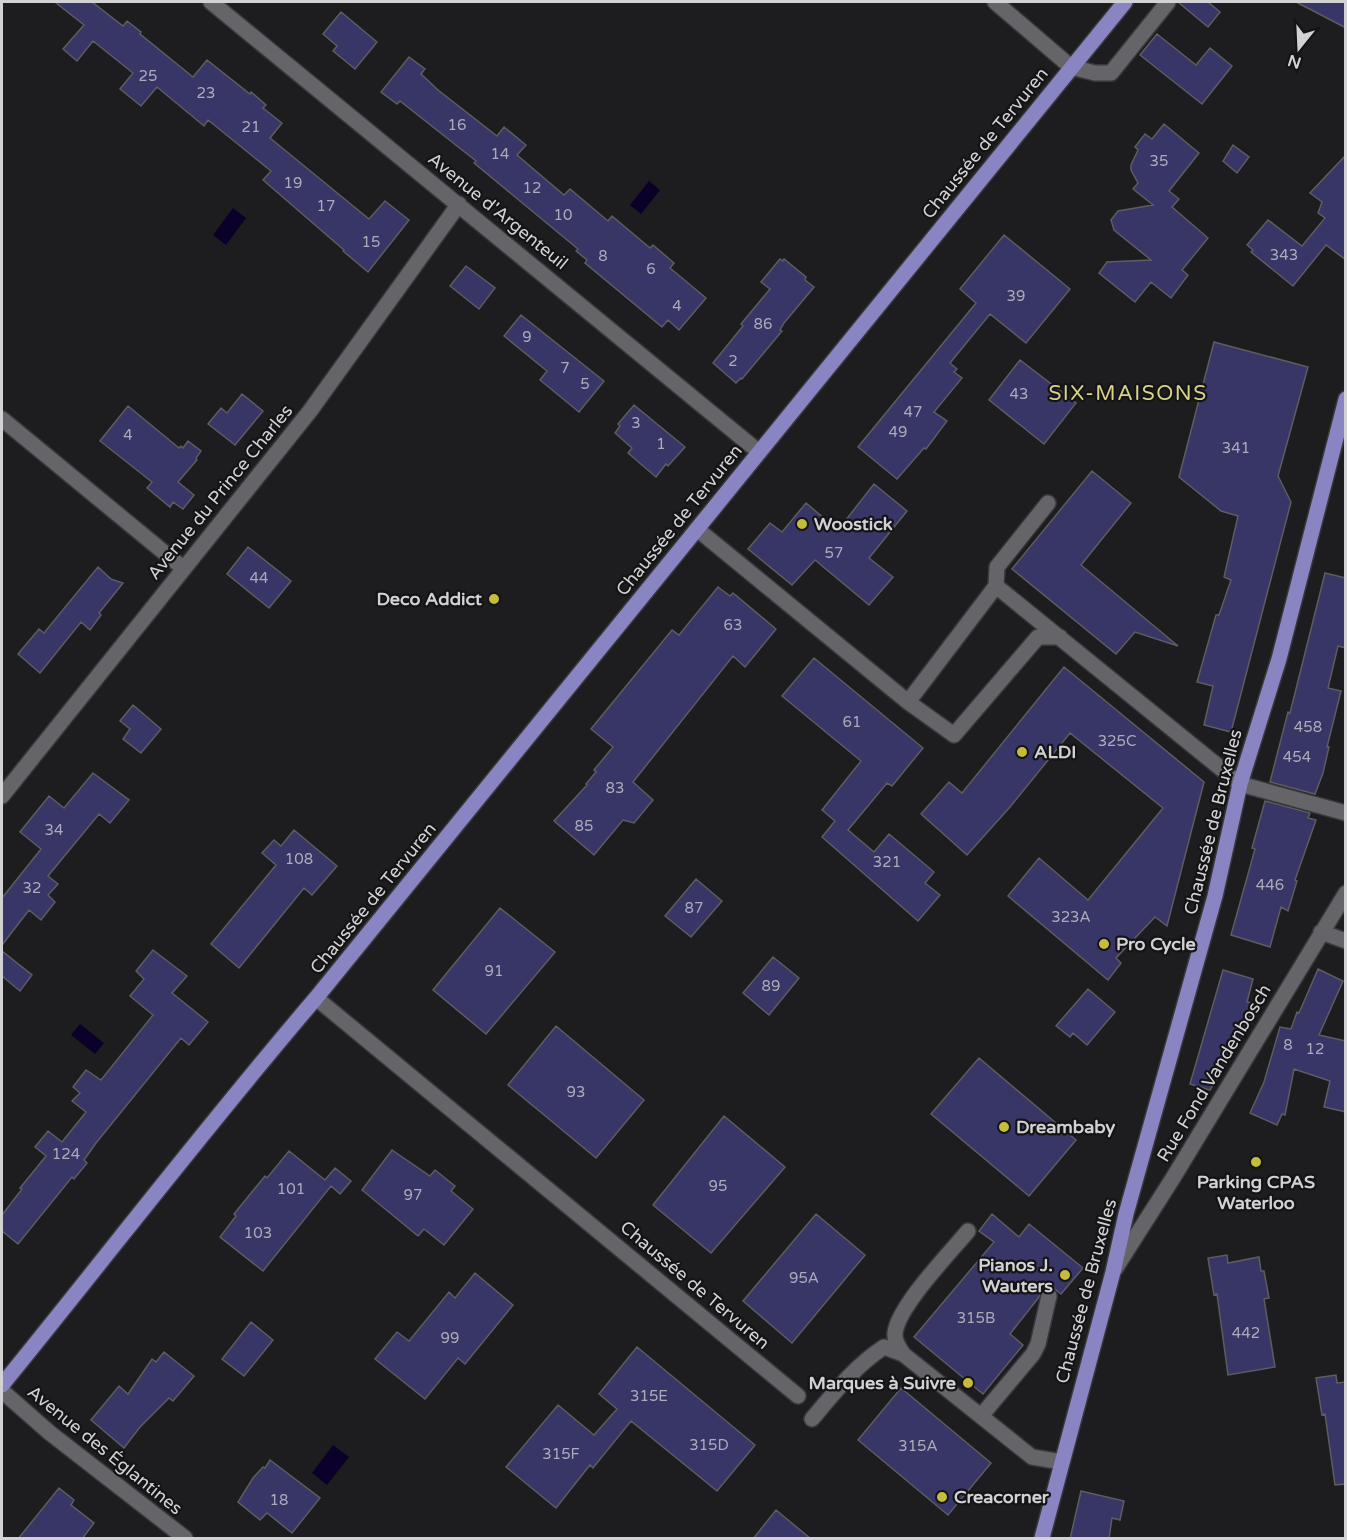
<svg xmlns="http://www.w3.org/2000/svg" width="1347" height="1540" viewBox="0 0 1347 1540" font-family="'Varela Round',sans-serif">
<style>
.water{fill:#0a002a}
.building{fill:#383567;stroke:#5d5d60;stroke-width:1.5}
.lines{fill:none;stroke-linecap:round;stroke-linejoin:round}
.minor-casing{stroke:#38383a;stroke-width:18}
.major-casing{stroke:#38383a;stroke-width:18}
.minor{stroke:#656569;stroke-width:15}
.major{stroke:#8885c2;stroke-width:15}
.poi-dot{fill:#c6bc3c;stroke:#141417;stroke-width:2}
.labels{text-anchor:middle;stroke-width:4.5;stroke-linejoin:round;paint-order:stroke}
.number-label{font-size:15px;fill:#acabb9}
.street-label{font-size:18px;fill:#d2d2d4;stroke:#141417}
.poi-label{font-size:18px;font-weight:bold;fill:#d2d2d4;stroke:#141417;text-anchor:start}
.quarter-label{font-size:21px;letter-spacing:1.5px;fill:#d9d384;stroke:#141417}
</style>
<rect width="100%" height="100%" fill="#1d1d20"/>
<path class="water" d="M 649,181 L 660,190 L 641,214 L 630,205 Z
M 233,208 L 246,218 L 226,245 L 213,235 Z
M 80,1024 L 104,1043 L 95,1054 L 71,1035 Z
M 333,1445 L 349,1457 L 327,1485 L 312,1473 Z"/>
<path class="building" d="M 55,2 L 92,2 L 123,26 L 127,21 L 141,32 L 140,34 L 193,77 L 207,60 L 250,94 L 251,92 L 266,105 L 263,108 L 282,123 L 270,138 L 369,219 L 385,201 L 409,220 L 368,272 L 343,251 L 344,250 L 263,180 L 271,171 L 208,120 L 204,126 L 157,87 L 141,106 L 120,89 L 133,73 L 93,41 L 77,61 L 63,49 L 84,25 Z
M 1178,2 L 1208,2 L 1220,12 L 1208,27 Z
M 1296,2 L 1346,2 L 1346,28 Z
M 341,12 L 377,42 L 355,69 L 333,51 L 337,46 L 323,34 Z
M 1157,34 L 1196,65 L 1210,48 L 1232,66 L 1202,104 L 1140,55 Z
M 409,57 L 425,69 L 421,74 L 438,90 L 497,136 L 504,127 L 526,145 L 517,155 L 564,195 L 570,189 L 608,221 L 612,216 L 650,248 L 653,245 L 674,263 L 670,268 L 706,298 L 679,330 L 668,320 L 662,327 L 585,263 L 587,260 L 576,251 L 578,249 L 474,163 L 476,161 L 400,101 L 397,104 L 381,92 Z
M 1164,124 L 1199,153 L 1169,191 L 1179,199 L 1172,207 L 1208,238 L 1182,270 L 1188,275 L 1171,298 L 1151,282 L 1135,302 L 1099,273 L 1107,262 L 1151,260 L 1114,230 L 1111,220 L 1118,211 L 1153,205 L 1133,189 L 1138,183 L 1131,170 L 1131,165 L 1138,150 L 1135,147 L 1145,134 L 1152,139 Z
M 1233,145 L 1249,157 L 1237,173 L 1223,161 Z
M 1346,155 L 1346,260 L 1326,245 L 1293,286 L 1251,252 L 1253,250 L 1247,245 L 1268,220 L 1302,246 L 1325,218 L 1318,213 L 1322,202 L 1310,193 Z
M 1004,235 L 1070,289 L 1026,343 L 990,314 L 950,363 L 957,369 L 954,372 L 962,378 L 934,412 L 947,421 L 926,449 L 924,448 L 897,479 L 858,447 L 976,303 L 960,289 Z
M 780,259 L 783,261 L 784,259 L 806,277 L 805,280 L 814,287 L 784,323 L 780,330 L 782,331 L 742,379 L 741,378 L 736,383 L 713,363 L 743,326 L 741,324 L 770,289 L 761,282 Z
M 466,266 L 495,288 L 479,309 L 450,286 Z
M 521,315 L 604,381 L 579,412 L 540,380 L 547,371 L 504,336 Z
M 1214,342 L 1308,367 L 1278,476 L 1291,502 L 1231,732 L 1204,725 L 1213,686 L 1197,682 L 1216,615 L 1219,615 L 1231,580 L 1224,577 L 1238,516 L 1221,511 L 1179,477 Z
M 1020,360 L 1076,403 L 1044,444 L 989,400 Z
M 242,394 L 263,411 L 235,445 L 208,424 L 221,408 L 227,413 Z
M 634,405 L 685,447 L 668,466 L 666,464 L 656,477 L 628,453 L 632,448 L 615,433 L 620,426 L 618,424 Z
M 128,406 L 179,448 L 181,446 L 183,448 L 188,441 L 201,451 L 196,458 L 197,460 L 178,482 L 194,495 L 183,509 L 173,502 L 170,507 L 147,488 L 152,482 L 100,441 Z
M 1092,471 L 1131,503 L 1081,565 L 1178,646 L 1135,632 L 1116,654 L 1012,569 Z
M 874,484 L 907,511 L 869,558 L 893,577 L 869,605 L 815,560 L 792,585 L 748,549 L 770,523 L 782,532 L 806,503 L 838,530 Z
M 248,547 L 291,581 L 269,608 L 227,574 Z
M 98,567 L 111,579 L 123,583 L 99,613 L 101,615 L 90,630 L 81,622 L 40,673 L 18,654 L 39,629 L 44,633 Z
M 1325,573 L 1346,578 L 1346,648 L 1338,646 L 1328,688 L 1341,691 L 1327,747 L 1329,747 L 1323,773 L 1315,794 L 1270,782 L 1288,712 L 1290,713 Z
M 718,587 L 730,596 L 733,593 L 776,629 L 745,667 L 733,656 L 633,782 L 653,800 L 634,823 L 623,820 L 594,855 L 554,821 L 587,785 L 586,784 L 596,772 L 594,770 L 613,747 L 591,729 L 672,630 L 679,635 Z
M 814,658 L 923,748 L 892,786 L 887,783 L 848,830 L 874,852 L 889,834 L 934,872 L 925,883 L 940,895 L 918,921 L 822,837 L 835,821 L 822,810 L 861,761 L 782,696 Z
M 1064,667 L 1204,782 L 1167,926 L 1155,917 L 1116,958 L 1121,963 L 1108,980 L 1008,896 L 1039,858 L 1088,900 L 1163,808 L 1070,733 L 1010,807 L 967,855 L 921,814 L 949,782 L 962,793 Z
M 133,705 L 161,729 L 141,753 L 123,739 L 130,729 L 120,721 Z
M 93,773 L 129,800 L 110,823 L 99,814 L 48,876 L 58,884 L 48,895 L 55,902 L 41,920 L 29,910 L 2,945 L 2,898 L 41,849 L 20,832 L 49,796 L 64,808 Z
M 1265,801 L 1310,813 L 1308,818 L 1316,820 L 1295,880 L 1297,881 L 1288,911 L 1281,907 L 1270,947 L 1231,935 L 1255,849 L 1252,848 Z
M 294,830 L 337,866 L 312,895 L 304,888 L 239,968 L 211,944 L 276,865 L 262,853 L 274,840 L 281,846 Z
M 696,879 L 722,901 L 691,937 L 665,916 Z
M 500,908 L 555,952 L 486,1034 L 433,990 Z
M 153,950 L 187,976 L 172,993 L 208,1022 L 189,1045 L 181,1038 L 96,1143 L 84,1160 L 87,1163 L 74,1179 L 72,1177 L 18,1244 L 2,1231 L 2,1215 L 22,1189 L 20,1188 L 46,1156 L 35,1147 L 48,1131 L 62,1142 L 86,1112 L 72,1101 L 80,1093 L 73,1087 L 86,1070 L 101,1080 L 153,1015 L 130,996 L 144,979 L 136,971 Z
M 2,951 L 32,975 L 20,991 L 2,976 Z
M 773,957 L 799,978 L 769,1015 L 743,993 Z
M 1318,969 L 1343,981 L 1319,1035 L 1346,1041 L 1346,1112 L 1324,1107 L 1330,1081 L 1294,1069 L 1285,1115 L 1282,1114 L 1277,1125 L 1250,1113 L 1264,1082 L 1280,1027 L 1291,1029 L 1297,1012 L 1299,1013 Z
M 1223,970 L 1253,979 L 1247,1002 L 1252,1003 L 1248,1016 L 1253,1018 L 1210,1090 L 1190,1084 Z
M 1088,989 L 1115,1012 L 1087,1045 L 1073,1033 L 1070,1037 L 1056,1026 Z
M 556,1026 L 644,1100 L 596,1158 L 508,1085 Z
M 979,1058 L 1076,1140 L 1029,1196 L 931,1114 Z
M 724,1116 L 785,1167 L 711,1253 L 653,1205 Z
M 392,1150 L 430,1176 L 435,1170 L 455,1186 L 451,1191 L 473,1209 L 444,1245 L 424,1229 L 418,1236 L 362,1190 Z
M 289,1151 L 325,1180 L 335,1168 L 351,1181 L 340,1194 L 331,1186 L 263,1271 L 220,1237 L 236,1216 L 234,1214 L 265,1176 L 267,1178 Z
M 816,1214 L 865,1255 L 792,1343 L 743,1301 Z
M 992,1214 L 1019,1237 L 1029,1224 L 1083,1268 L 1061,1294 L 1049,1284 L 1042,1290 L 1039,1297 L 1010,1334 L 1023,1345 L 983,1394 L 914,1337 L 994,1242 L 979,1231 Z
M 1227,1255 L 1228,1263 L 1259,1257 L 1261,1271 L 1264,1271 L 1269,1298 L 1264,1299 L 1275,1367 L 1228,1375 L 1217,1294 L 1214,1295 L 1208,1258 Z
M 475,1273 L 513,1305 L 465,1364 L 458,1358 L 425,1399 L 375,1359 L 397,1332 L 409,1341 L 449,1292 L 455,1298 Z
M 251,1322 L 273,1340 L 244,1376 L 222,1359 Z
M 637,1347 L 755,1445 L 717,1491 L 631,1421 L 593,1468 L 590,1465 L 556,1508 L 506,1467 L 558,1405 L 594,1435 L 617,1409 L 599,1394 Z
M 164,1352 L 194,1376 L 173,1401 L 169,1398 L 140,1427 L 124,1448 L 91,1420 L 119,1386 L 128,1394 L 152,1359 L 156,1362 Z
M 1336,1375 L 1337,1383 L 1346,1382 L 1346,1484 L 1335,1485 L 1325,1414 L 1322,1415 L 1316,1378 Z
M 901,1388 L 991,1463 L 948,1515 L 858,1440 Z
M 270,1460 L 320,1498 L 292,1533 L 267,1513 L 260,1520 L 238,1502 L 253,1478 L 263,1467 L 265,1468 Z
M 59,1488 L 74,1500 L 71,1505 L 94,1523 L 82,1539 L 18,1539 Z
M 1081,1491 L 1124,1501 L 1120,1520 L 1112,1518 L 1109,1539 L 1070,1539 Z
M 776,1510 L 811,1539 L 753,1539 Z"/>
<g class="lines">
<g class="minor-casing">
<path id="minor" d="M 211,2 L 759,452
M 995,2 L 1071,67 L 1095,73 L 1111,73 L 1168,2
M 2,419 L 183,568
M 697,529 L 908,702
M 996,586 L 997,567 L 1048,503
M 1060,637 L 1038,637 L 954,735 L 908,702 L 996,586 L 1240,784 L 1346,813
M 2,796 L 310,411 L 459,204
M 1321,932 L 1346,941
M 316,998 L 798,1396
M 1115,1269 L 1173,1178 L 1346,893
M 903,1354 C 899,1347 894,1341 895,1333 C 898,1306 950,1253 968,1231
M 2,1391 L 50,1433 L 185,1538
M 981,1416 L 1033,1354 L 1038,1344 L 1049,1296
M 812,1419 C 834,1393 855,1366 884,1347 L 903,1354 L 1032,1457 L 1062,1462"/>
</g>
<g class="major-casing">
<path id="major" d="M 2,1385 C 107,1256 208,1124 316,998 L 1125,2
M 1042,1538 L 1113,1272 L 1126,1214 L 1215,896 L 1240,784 L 1279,659 L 1346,399"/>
</g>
<use href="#minor" class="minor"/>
<use href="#major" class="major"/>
</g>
<g class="poi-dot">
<circle cx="802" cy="524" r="6"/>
<circle cx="494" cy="599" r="6"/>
<circle cx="1022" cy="752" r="6"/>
<circle cx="1104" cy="944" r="6"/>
<circle cx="1004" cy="1127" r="6"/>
<circle cx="1256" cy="1162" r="6"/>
<circle cx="1065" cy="1275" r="6"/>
<circle cx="968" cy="1383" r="6"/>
<circle cx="942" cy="1497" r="6"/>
</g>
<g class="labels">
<g class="number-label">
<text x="148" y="81">25</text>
<text x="206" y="98">23</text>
<text x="457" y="130">16</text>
<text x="251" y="132">21</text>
<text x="500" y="159">14</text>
<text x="1159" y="166">35</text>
<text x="293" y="188">19</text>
<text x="532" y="193">12</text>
<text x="326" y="211">17</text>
<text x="563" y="220">10</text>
<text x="371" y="247">15</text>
<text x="1284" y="260">343</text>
<text x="603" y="261">8</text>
<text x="651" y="274">6</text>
<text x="1016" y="301">39</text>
<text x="677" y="311">4</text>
<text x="763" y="329">86</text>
<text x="527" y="342">9</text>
<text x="733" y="366">2</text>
<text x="565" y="373">7</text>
<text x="585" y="389">5</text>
<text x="1019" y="399">43</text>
<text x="913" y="417">47</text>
<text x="636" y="428">3</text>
<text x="898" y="437">49</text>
<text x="128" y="440">4</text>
<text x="661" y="449">1</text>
<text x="1236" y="453">341</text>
<text x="834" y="558">57</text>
<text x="259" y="583">44</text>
<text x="733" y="630">63</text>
<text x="852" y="727">61</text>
<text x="1308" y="732">458</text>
<text x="1117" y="746">325C</text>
<text x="1297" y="762">454</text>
<text x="615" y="793">83</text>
<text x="584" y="831">85</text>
<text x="54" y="835">34</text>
<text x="299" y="864">108</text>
<text x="887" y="867">321</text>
<text x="1270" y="890">446</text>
<text x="32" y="893">32</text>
<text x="694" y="913">87</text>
<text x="1071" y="922">323A</text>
<text x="494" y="976">91</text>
<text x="771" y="991">89</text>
<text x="1288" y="1050">8</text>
<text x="1315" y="1054">12</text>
<text x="576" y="1097">93</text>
<text x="66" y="1159">124</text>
<text x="718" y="1191">95</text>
<text x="291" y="1194">101</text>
<text x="413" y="1200">97</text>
<text x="258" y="1238">103</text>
<text x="804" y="1283">95A</text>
<text x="976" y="1323">315B</text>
<text x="1246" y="1338">442</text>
<text x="450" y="1343">99</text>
<text x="649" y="1401">315E</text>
<text x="709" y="1450">315D</text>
<text x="918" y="1451">315A</text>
<text x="561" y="1459">315F</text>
<text x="279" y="1505">18</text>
</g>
<g class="street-label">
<text transform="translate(985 143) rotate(-51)" y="6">Chaussée de Tervuren</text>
<text transform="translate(498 211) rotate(39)" y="6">Avenue d'Argenteuil</text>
<text transform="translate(220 492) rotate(-51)" y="6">Avenue du Prince Charles</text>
<text transform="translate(679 520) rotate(-51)" y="6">Chaussée de Tervuren</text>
<text transform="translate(1213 822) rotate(-76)" y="6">Chaussée de Bruxelles</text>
<text transform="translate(373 898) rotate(-51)" y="6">Chaussée de Tervuren</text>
<text transform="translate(1214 1073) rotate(-59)" y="6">Rue Fond Vandenbosch</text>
<text transform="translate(695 1285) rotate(40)" y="6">Chaussée de Tervuren</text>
<text transform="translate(1086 1291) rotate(-75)" y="6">Chaussée de Bruxelles</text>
<text transform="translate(105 1450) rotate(39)" y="6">Avenue des Églantines</text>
</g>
<g class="poi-label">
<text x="814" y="530">Woostick</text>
<text x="482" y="605" text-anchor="end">Deco Addict</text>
<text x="1034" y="758">ALDI</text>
<text x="1116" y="950">Pro Cycle</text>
<text x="1016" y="1133">Dreambaby</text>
<text x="1256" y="1188" text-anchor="middle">Parking CPAS<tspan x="1256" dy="21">Waterloo</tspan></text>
<text x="1053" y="1271" text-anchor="end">Pianos J.<tspan x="1053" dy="21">Wauters</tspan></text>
<text x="956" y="1389" text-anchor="end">Marques à Suivre</text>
<text x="954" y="1503">Creacorner</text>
</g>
<g class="quarter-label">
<text x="1128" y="400">SIX-MAISONS</text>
</g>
</g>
<rect width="1347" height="1540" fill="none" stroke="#d2d2d4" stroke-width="6"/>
<g transform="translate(1299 48) rotate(198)" stroke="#141417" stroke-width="4.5" paint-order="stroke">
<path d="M0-4.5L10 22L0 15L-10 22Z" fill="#d2d2d4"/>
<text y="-9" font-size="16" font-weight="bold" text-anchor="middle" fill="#d2d2d4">N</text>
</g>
</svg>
